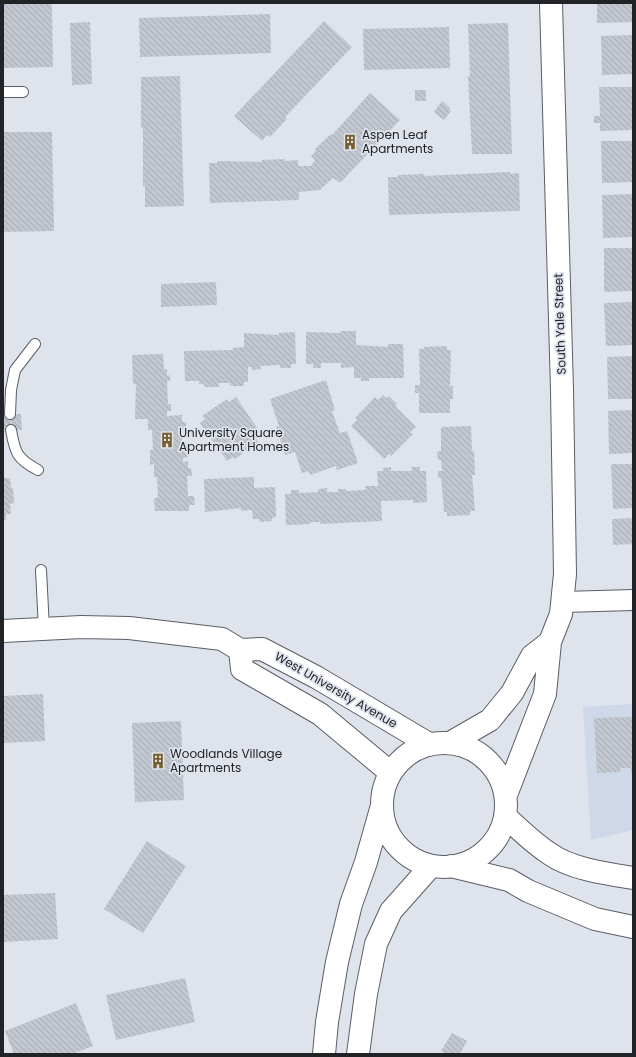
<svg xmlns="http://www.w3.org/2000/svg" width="636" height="1057" viewBox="0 0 636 1057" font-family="Poppins,sans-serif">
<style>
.built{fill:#cfd8e8}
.building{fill:url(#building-back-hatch)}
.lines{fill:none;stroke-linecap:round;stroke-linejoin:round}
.service-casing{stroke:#5a5e66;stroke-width:12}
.minor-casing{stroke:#5a5e66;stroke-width:22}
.tertiary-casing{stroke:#5a5e66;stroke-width:24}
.service{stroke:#fff;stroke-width:10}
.minor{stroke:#fff;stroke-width:20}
.tertiary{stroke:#fff;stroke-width:22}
.labels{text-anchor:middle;stroke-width:3.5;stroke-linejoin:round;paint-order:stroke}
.poi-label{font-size:12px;fill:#212326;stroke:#dee3ec;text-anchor:start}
.street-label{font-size:12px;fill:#212326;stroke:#dee3ec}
</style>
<defs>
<pattern id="building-back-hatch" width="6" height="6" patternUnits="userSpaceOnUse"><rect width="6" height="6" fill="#c1c6cf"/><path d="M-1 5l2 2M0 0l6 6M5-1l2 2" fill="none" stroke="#a6aab2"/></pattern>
</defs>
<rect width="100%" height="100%" fill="#dee3ec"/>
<path class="built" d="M 633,704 L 633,830 L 591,840 L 583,707 Z"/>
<path class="building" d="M 3,3 L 52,3 L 53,67 L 3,68 Z
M 597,3 L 633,3 L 633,22 L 597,23 Z
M 270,14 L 271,53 L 140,57 L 139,18 Z
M 324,21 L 352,47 L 285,117 L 287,119 L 270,137 L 267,135 L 262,141 L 234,116 Z
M 90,22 L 92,84 L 72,85 L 70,23 Z
M 508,23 L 512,154 L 472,154 L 468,76 L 470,76 L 468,24 Z
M 449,27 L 450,68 L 364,70 L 363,29 Z
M 633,35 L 633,74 L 602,75 L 601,36 Z
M 180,76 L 184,206 L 145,207 L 145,186 L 143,186 L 143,128 L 141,128 L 141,77 Z
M 599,87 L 633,87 L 633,130 L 600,131 L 600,123 L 594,123 L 594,116 L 600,116 Z
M 415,90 L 426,90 L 426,101 L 415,101 Z
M 370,93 L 400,120 L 340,183 L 333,178 L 320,190 L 299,192 L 299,200 L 210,203 L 209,163 L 217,163 L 217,161 L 262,162 L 262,160 L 285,159 L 285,161 L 298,160 L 298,166 L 311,166 L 315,160 L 311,156 L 316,151 L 315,149 L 331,134 L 332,135 Z
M 442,101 L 450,108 L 449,110 L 451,111 L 444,120 L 434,112 Z
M 3,132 L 52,132 L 54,231 L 3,232 Z
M 601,141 L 633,141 L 633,182 L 602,183 Z
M 510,172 L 510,174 L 519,173 L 520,211 L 389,215 L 388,177 L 398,177 L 398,175 L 424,174 L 424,176 Z
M 633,194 L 633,237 L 603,238 L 602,195 Z
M 604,248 L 633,248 L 633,291 L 604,292 Z
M 216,282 L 217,305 L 161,307 L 161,284 Z
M 633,302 L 633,345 L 606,346 L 604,303 Z
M 340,331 L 356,331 L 356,345 L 388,347 L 388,344 L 403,344 L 404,378 L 369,378 L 369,381 L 361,381 L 361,378 L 354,378 L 354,367 L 341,368 L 341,363 L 321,363 L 321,368 L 313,368 L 313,364 L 306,364 L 306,332 L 341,333 Z
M 295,332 L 296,364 L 291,364 L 291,368 L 280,368 L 280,365 L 260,366 L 261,369 L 252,370 L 252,367 L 248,367 L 248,382 L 244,382 L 244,386 L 230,386 L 230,383 L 218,383 L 219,387 L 205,387 L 204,384 L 199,384 L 199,381 L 185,381 L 184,351 L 233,350 L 232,348 L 244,347 L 244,333 L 279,335 L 279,333 Z
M 447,346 L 447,350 L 451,350 L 450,386 L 453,386 L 453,399 L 450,399 L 450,413 L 419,413 L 419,393 L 415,393 L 415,385 L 420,385 L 419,349 L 424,349 L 424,347 Z
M 163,354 L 164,370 L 167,369 L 167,376 L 170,375 L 170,381 L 167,381 L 168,404 L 171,404 L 171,411 L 167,411 L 167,416 L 182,415 L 182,422 L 186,422 L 186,429 L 182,429 L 182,450 L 187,450 L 188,457 L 183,458 L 183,462 L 188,461 L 188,468 L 191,468 L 192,476 L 187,476 L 188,496 L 194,496 L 195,505 L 189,505 L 189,511 L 155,511 L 154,498 L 158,498 L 157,477 L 154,477 L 154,464 L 150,465 L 150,450 L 153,450 L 152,430 L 148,430 L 148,419 L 135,419 L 136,384 L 133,384 L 132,355 Z
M 633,356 L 633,399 L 608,399 L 607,357 Z
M 326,380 L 335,410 L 332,411 L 340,433 L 347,431 L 358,463 L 337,470 L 336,466 L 310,475 L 309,471 L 302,473 L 295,452 L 285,455 L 276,427 L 279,426 L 270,399 Z
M 383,395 L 386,398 L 389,396 L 397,404 L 395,406 L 416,427 L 410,432 L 413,434 L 391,456 L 389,454 L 384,459 L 351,426 L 357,420 L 355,418 L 375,397 L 378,400 Z
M 236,397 L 262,435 L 256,439 L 258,442 L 235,459 L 233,457 L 227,461 L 200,423 L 205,419 L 202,416 L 227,399 L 229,402 Z
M 633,410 L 633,453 L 609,454 L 608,411 Z
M 3,414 L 21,414 L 22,430 L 3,430 Z
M 471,426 L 472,451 L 474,451 L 475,475 L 472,475 L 475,511 L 470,511 L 470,515 L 447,516 L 447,512 L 444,512 L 441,477 L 438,478 L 438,471 L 442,471 L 441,460 L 438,460 L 437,452 L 441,451 L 441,427 Z
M 611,464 L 633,464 L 633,508 L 613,509 Z
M 391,467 L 391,471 L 412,471 L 411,467 L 420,467 L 420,471 L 426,471 L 427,502 L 413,503 L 413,500 L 381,501 L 382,521 L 320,524 L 320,522 L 310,522 L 310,524 L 286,525 L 285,494 L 291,494 L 291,490 L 299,490 L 299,493 L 318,492 L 318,489 L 327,488 L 327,492 L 338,492 L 338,489 L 346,489 L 346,491 L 366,490 L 365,486 L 378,486 L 377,471 L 383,471 L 383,468 Z
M 254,477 L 254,488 L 275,487 L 276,517 L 272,518 L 272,521 L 260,522 L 259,519 L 253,519 L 252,510 L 241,511 L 241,508 L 205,512 L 204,479 Z
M 3,478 L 10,478 L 11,488 L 13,488 L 14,503 L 10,504 L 11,514 L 6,514 L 6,520 L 3,520 Z
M 633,518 L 633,544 L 613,545 L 612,519 Z
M 43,694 L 45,741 L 3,743 L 3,696 Z
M 633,717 L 633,774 L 631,774 L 631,768 L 620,768 L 620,772 L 597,773 L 594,718 Z
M 181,721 L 184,800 L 135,802 L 132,723 Z
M 147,841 L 186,866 L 143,933 L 104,909 Z
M 55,893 L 58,939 L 3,942 L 3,895 Z
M 185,978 L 195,1022 L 116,1040 L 106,995 Z
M 76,1003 L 93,1046 L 72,1054 L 14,1054 L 5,1031 Z
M 452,1033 L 467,1041 L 460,1054 L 446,1054 L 441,1051 Z"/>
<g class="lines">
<g class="service-casing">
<path id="service" d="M 3,92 L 23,92
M 10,414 L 11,390 L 15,370 L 35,344
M 11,430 C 15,453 17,459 38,470
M 41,570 L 44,629"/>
</g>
<g class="minor-casing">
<path id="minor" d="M 563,602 L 633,600"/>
</g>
<g class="tertiary-casing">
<path id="tertiary" d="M 3,631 L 81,627 L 129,628 L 222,639 L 240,650 L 262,649 L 316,677 L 429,744
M 240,650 L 242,669 L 320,714 L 391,773
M 450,743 L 490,720 L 512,693 L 532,656 L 550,642
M382 805a62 62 0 1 1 124 0a62 62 0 1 1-124 0Z
M 506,795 L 545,694 L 550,642 L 561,614 L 565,574 L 562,390 L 551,3
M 505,816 C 519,829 533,843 550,854 C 571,869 608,874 633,878
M 451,866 L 509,880 L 528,891 L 595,919 L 633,927
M 324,1054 L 327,1022 L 337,962 L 351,904 L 366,862 L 381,809
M 358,1054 L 366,994 L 376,944 L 391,911 L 431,866"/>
</g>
<use href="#service" class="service"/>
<use href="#minor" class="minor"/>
<use href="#tertiary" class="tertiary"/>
</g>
<defs>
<g id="building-bare" transform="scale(1.2)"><path d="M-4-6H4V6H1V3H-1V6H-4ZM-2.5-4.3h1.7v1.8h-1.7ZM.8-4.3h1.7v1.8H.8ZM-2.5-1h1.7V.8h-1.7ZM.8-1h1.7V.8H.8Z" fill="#775e2f" stroke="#dee3ec" stroke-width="2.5" paint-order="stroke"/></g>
</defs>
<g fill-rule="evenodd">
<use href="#building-bare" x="350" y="142"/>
<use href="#building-bare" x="167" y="440"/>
<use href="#building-bare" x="158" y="761"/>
</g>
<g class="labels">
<g class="poi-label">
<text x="362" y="139">Aspen Leaf<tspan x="362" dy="14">Apartments</tspan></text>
<text x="179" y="437">University Square<tspan x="179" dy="14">Apartment Homes</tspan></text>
<text x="170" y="758">Woodlands Village<tspan x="170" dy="14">Apartments</tspan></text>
</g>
<g class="street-label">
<text transform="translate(560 324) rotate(-92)" y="4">South Yale Street</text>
<text transform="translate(336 690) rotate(30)" y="4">West University Avenue</text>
</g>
</g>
<rect width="636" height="1057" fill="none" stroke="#212326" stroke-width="8"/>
</svg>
